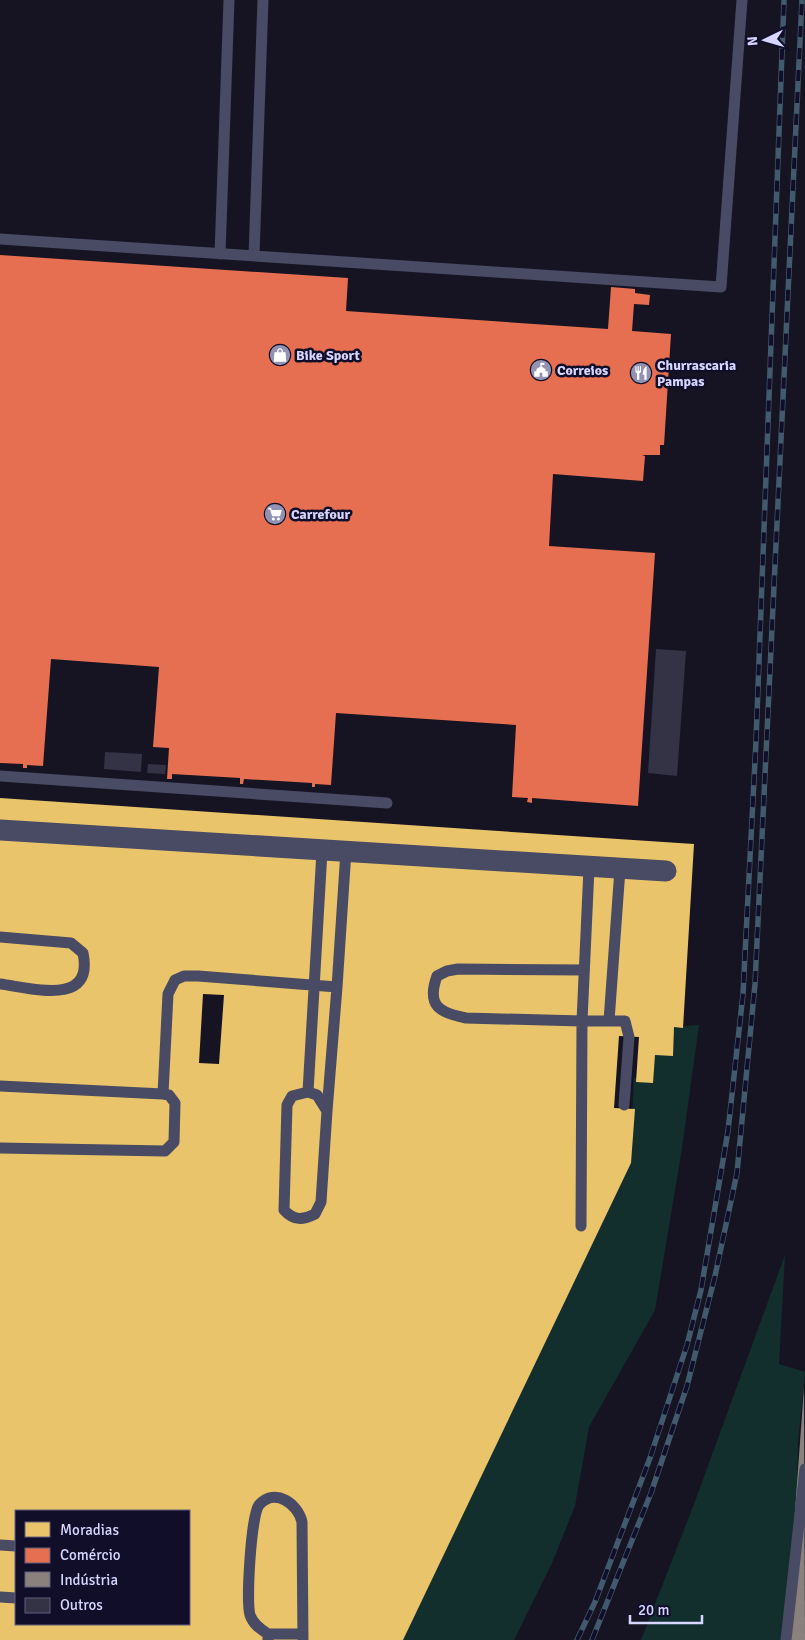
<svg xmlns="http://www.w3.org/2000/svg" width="805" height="1640" viewBox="0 0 805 1640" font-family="Signika,sans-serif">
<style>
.green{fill:#122f2d}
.homes{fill:#e9c46a;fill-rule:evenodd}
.shops{fill:#e76f51}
.industry{fill:#8a817c}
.building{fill:#343245}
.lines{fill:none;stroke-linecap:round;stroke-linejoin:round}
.lane{stroke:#494a64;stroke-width:11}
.street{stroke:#494a64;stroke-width:21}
.rail-casing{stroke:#415a6c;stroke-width:5.5}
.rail{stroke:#110e29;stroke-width:4;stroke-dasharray:11;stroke-linecap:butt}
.labels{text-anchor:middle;stroke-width:5;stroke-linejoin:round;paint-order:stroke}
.poi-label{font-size:14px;font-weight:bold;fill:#d7d6ff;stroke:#110e29;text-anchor:start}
</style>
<rect width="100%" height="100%" fill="#161423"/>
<path class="green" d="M 699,1025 L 682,1148 L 655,1310 L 589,1427 L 575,1506 L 552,1563 L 514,1640 L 399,1640 L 630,1157 L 634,1078 L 650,1076 L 652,1048 L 672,1027 Z
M 785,1255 L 779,1364 L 805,1372 L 798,1442 L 795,1600 L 788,1640 L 641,1640 L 694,1504 Z"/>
<path class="homes" d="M 0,798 L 694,844 L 683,1028 L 674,1027 L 673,1056 L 655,1055 L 653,1083 L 636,1082 L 639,1037 L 619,1036 L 614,1108 L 635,1109 L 631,1163 L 403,1640 L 0,1640 ZM 203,994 L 224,995 L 219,1064 L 199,1063 ZM 16,1511 L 189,1511 L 189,1624 L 16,1624 Z"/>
<path class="shops" d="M 0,255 L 348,278 L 346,311 L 608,329 L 611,287 L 635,289 L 635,293 L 650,295 L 649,305 L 634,304 L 632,331 L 671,334 L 664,445 L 660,445 L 660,455 L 642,455 L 645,456 L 643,481 L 553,474 L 549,546 L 655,553 L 638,806 L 532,798 L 532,803 L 527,802 L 528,798 L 512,797 L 516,725 L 336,713 L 331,785 L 315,784 L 315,787 L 312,787 L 312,783 L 244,779 L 243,784 L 240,784 L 240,778 L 172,774 L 172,779 L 167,779 L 169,748 L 153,747 L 159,667 L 51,659 L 43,766 L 27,765 L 27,768 L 23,768 L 23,764 L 0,763 Z"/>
<path class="industry" d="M 804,1387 L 805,1640 L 787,1640 L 790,1580 Z"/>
<path class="building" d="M 656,649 L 686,651 L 677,776 L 648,773 Z
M 105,752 L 142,754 L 141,772 L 104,769 Z
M 148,764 L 166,765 L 165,774 L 147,773 Z"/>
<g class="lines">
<path class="lane" d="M 0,239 L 721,287 L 742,0
M 220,254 L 229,0
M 254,256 L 263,0
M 0,776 L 387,803
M 589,868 L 582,1021 L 625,1021 L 629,1037 L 624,1105
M 0,937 L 71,943 L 83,953 C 94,1007 32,988 0,984
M 609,1021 L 620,869
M 0,1086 L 163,1094 L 169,1095 L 175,1103 L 174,1142 L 165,1151 L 0,1148
M 308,1092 L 317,1095 L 327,1111 L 321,1202 L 315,1214 C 303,1220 294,1221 284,1210 L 287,1105 L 292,1096 Z
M 308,1092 L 322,851
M 163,1094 L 168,994 L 175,980 L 184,976 L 198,976 L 337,987 L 346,851
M 327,1111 L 337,987
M 581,1226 L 582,1021 L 466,1018 C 440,1013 426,1006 437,976 L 447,971 L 458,969 L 583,970
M 0,1545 L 16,1546
M 0,1597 L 16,1598
M 268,1634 L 303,1634
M 268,1640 L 268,1634 C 260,1629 253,1624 250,1615 C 246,1602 251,1515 259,1505 C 275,1487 298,1504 302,1522 L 303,1640
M 786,1640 L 805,1469"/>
<path class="street" d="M 0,830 L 666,871"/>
<g class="rail-casing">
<path id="rail" d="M 577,1640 L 595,1602 L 650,1458 L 687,1345 L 701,1290 L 728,1131 L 743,994 L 756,741 L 784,0
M 592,1640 L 651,1493 L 687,1386 L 715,1276 L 737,1173 L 755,984 L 802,0"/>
</g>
<use href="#rail" class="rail"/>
</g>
<defs>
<g id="shop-disc" transform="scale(1.125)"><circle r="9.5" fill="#9392b2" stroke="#110e29"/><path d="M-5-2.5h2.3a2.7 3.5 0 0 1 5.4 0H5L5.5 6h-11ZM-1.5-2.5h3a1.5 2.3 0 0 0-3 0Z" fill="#fff"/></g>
<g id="civic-disc" transform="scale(1.125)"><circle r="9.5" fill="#9392b2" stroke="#110e29"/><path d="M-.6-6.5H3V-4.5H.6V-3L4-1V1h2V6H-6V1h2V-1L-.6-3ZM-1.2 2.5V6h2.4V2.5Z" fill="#fff"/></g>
<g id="restaurant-disc" transform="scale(1.125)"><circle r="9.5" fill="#9392b2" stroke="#110e29"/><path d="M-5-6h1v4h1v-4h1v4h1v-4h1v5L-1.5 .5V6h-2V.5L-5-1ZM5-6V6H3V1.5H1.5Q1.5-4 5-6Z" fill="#fff"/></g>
<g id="supermarket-disc" transform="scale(1.125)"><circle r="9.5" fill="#9392b2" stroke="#110e29"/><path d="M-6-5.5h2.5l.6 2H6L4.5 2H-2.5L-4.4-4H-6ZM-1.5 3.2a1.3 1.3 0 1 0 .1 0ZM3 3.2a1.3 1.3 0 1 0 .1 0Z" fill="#fff"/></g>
</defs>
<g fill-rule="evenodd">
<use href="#shop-disc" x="280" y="355"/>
<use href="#civic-disc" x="541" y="370"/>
<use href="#restaurant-disc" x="641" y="373"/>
<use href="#supermarket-disc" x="275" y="514"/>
</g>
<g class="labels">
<g class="poi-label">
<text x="296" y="360">Bike Sport</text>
<text x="657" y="370">Churrascaria<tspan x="657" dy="16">Pampas</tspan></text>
<text x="557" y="375">Correios</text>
<text x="291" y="519">Carrefour</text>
</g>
</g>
<rect x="15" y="1510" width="175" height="115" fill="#110e29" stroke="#605e7f"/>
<rect x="25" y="1522" width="25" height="15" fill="#e9c46a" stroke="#605e7f"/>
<text x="60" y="1535" font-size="15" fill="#d7d6ff">Moradias</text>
<rect x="25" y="1548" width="25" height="15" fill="#e76f51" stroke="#605e7f"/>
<text x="60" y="1560" font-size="15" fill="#d7d6ff">Comércio</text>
<rect x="25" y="1572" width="25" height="15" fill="#8a817c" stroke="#605e7f"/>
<text x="60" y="1585" font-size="15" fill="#d7d6ff">Indústria</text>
<rect x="25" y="1598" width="25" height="15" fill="#343245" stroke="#605e7f"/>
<text x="60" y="1610" font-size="15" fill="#d7d6ff">Outros</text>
<g transform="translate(765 40) rotate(265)" stroke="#110e29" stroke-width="4" paint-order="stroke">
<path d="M0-4L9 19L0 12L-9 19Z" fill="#d7d6ff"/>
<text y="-8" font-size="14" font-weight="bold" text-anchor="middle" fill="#d7d6ff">N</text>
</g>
<path d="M630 1615v8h72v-8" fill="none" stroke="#d7d6ff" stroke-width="2.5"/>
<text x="638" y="1615" font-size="15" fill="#d7d6ff" stroke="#110e29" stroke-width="4" paint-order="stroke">20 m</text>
</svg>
